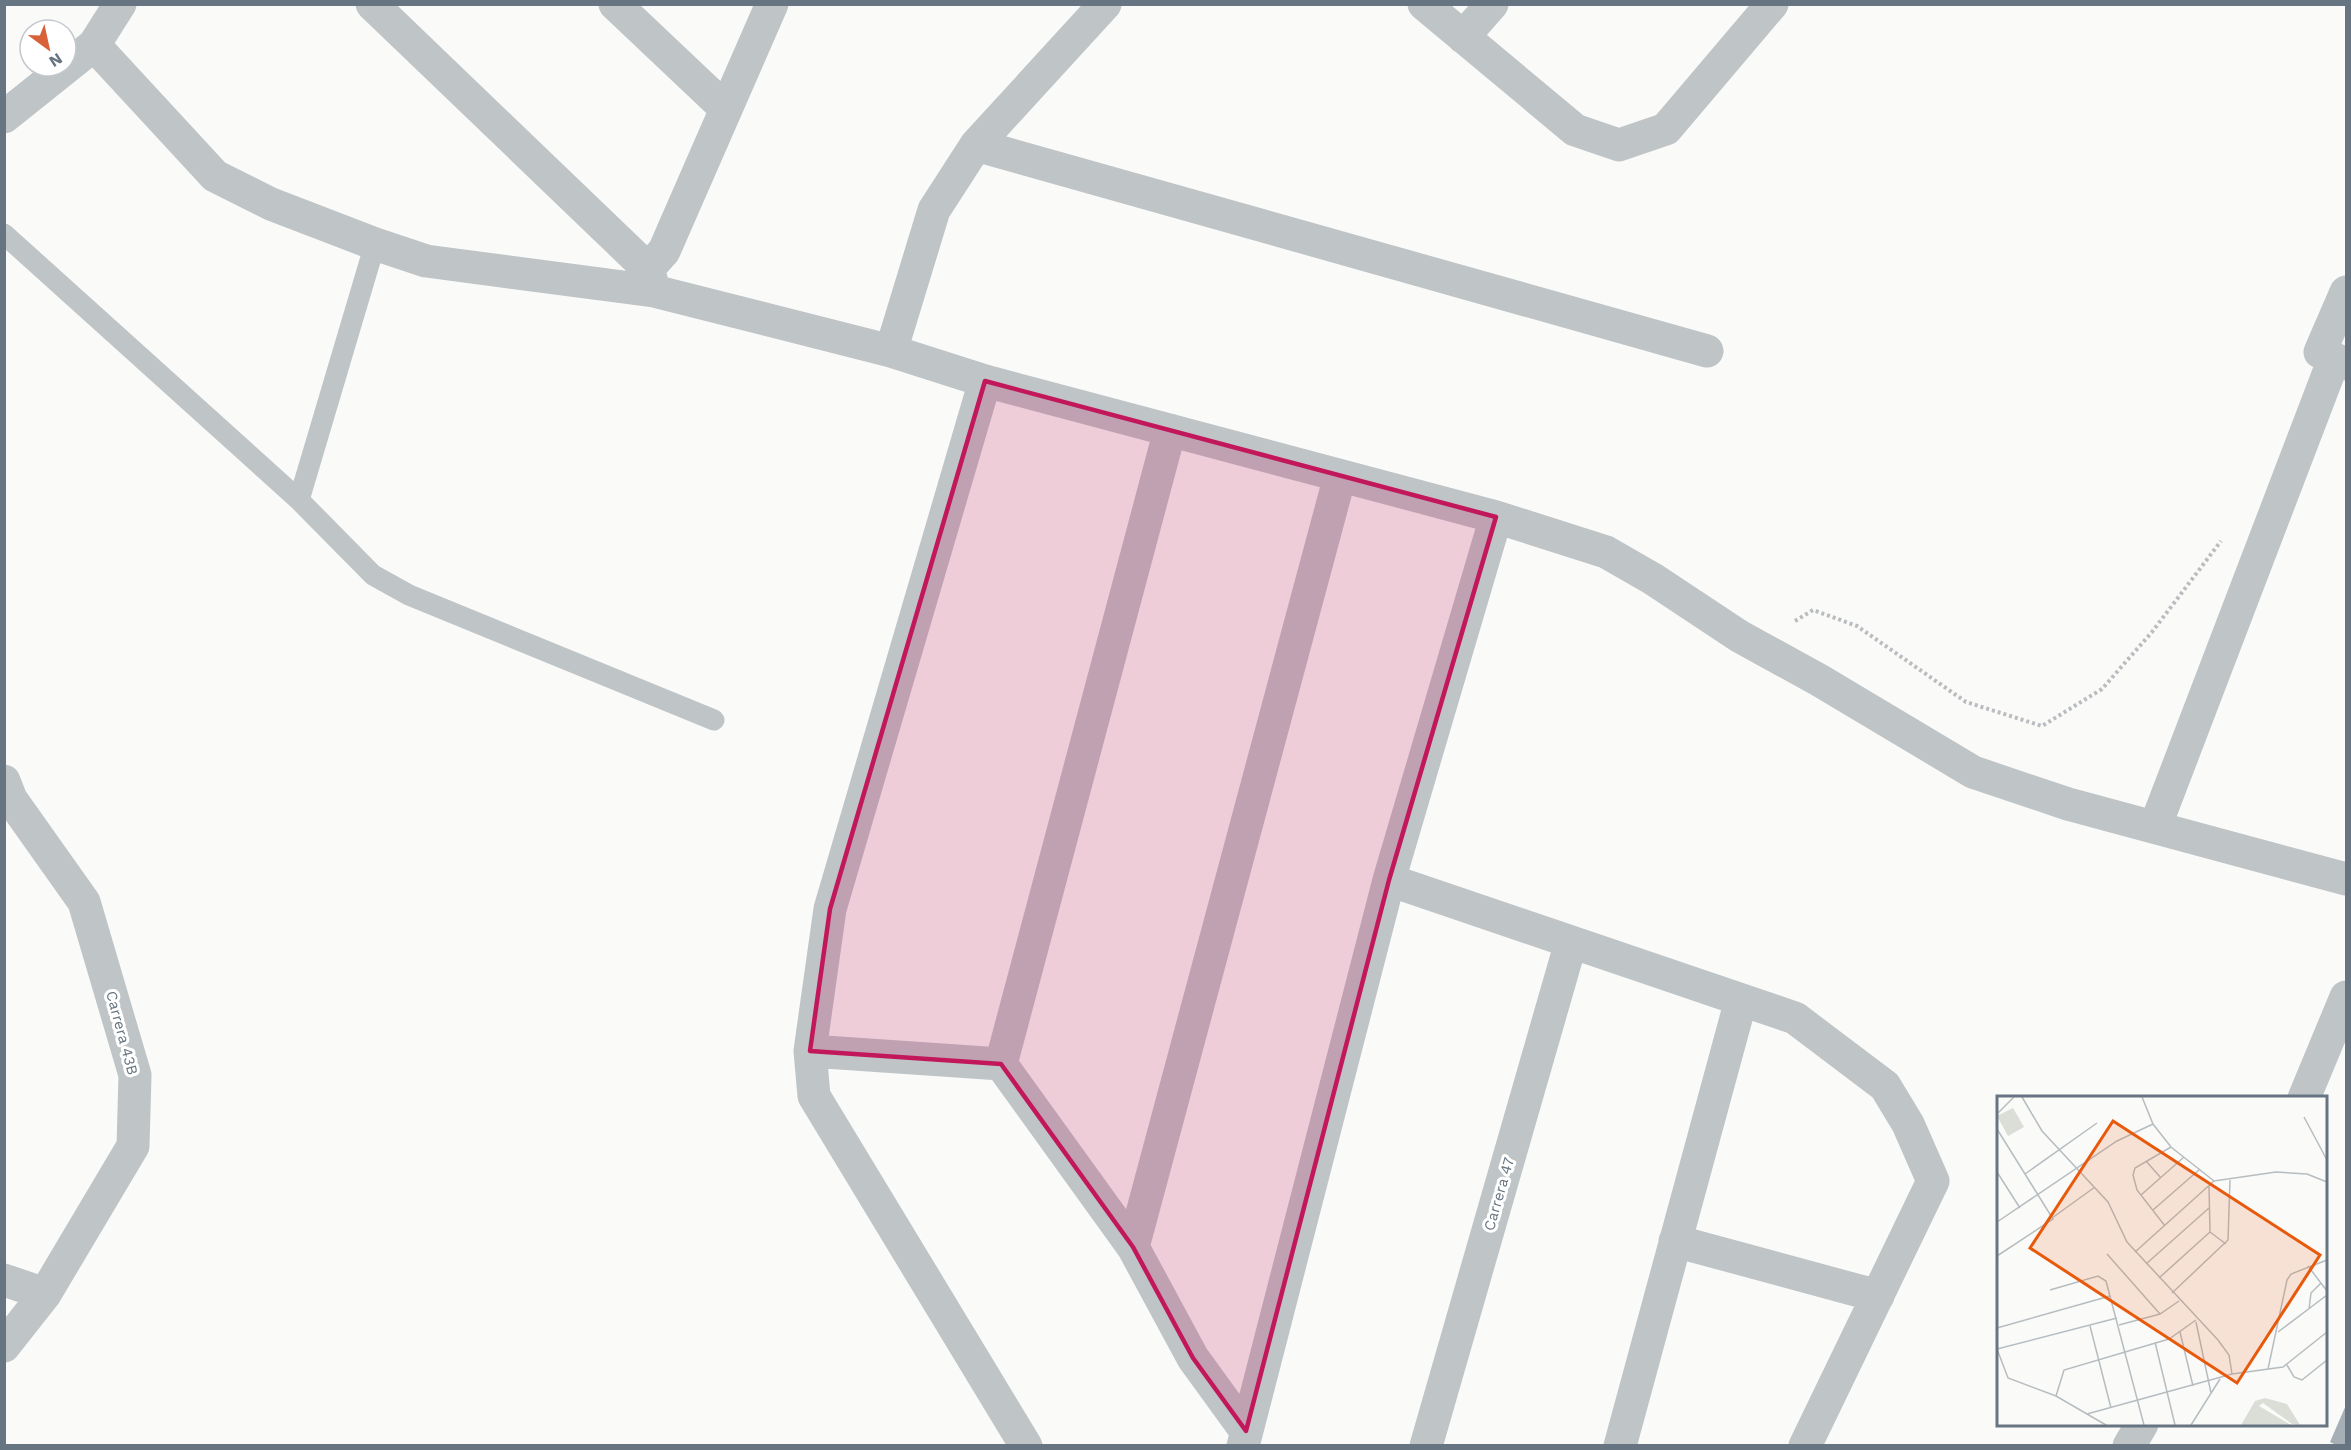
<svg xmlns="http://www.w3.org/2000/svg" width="2351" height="1450" viewBox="0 0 2351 1450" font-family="'Work Sans',sans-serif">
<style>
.building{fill:#a6afb5}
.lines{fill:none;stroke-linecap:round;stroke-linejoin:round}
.path{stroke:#babdc0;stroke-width:4;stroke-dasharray:3 3;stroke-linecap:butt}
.lane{stroke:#bfc4c7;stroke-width:21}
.street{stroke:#bfc4c7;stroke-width:33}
.marked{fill:#c2185b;fill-opacity:0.2;stroke:#c2185b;stroke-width:4.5;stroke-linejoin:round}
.labels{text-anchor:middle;stroke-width:6;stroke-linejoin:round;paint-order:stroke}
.street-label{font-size:15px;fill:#667581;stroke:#fff}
.inset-road{fill:none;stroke:#b6bdc1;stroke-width:1.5}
.view{fill:#e8590c;fill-opacity:0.15;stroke:#e8590c;stroke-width:3}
.inset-edge{fill:none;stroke:#667581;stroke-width:3}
</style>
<rect width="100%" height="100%" fill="#fafaf8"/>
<path class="building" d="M 2346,1405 L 2346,1446 L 2338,1446 L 2330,1442 Z"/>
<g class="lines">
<path class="path" d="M 1795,621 L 1813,610 L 1857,626 L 1966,702 L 2042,726 L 2102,689 L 2152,632 L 2221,541"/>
<path class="lane" d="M 4,234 L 299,500 L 373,575 L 409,595 L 714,720
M 299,500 L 375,244"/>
<path class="street" d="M 372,4 L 648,269
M 615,4 L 726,109
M 1424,4 L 1575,130 L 1619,145 L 1666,129 L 1772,4
M 1463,37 L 1492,4
M 94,45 L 215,176 L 271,204 L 375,244 L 426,261 L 654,291 L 891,351 L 985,381 L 1496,517 L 1606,552 L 1653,579 L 1739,636 L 1819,680 L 1973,772 L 2068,804 L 2346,879
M 4,117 L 94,45 L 120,4
M 976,145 L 1707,351
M 654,289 L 648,269 L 664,251 L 772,4
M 891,351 L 934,210 L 976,145 L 1105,4
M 2346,364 L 2320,352 L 2346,292
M 985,381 L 830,909 L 810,1051 L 814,1096 L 1026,1446
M 4,781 L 11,799 L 84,902 L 135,1075 L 133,1146 L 45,1294 L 4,1346
M 2155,827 L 2334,359
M 1389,880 L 1795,1018 L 1885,1086 L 1908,1124 L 1933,1181 L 1805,1446
M 810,1051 L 1001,1064
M 1001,1064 L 1170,430
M 1001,1064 L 1133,1247 L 1193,1358 L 1246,1431
M 2304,1098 L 2346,997
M 1675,1241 L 1878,1296
M 1133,1247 L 1340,476
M 4,1280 L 45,1294
M 1243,1446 L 1389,880 L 1496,517
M 1426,1446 L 1571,942
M 1620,1446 L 1741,1000
M 2129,1446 L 2142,1424"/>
</g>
<path class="marked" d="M 985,381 L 1496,517 L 1389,880 L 1246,1431 L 1193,1358 L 1133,1247 L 1001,1064 L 810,1051 L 830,909 Z"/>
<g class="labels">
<g class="street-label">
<text transform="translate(122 1033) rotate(75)" y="5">Carrera 43B</text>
<text transform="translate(1499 1194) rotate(-74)" y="5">Carrera 47</text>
</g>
</g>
<g transform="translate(1997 1096)">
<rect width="330" height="330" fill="#fafaf8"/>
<path d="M 16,12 L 27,31 L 11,40 L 0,20 ZM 268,302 L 290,308 L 303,329 L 295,328 L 266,307 L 262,310 L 294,329 L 244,329 L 258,305 Z" fill="#daded7"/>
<path class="inset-road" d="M 25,1 L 45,35 L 111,106 L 130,146 L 221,244 L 232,259 L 235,278M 145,1 L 156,28 L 174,51 L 217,85 L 279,76 L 310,78 L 330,86M 0,18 L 17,1M 307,21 L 330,64M 0,33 L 56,123 L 0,160M 149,65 L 164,82M 0,76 L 23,112M 28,78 L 100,27M 212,90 L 213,136M 144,99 L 187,61M 156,114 L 203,73M 55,122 L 98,91M 0,126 L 120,45 L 156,28M 168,130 L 140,94 L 136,79 L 138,72 L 174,51M 213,136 L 229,148M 138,156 L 217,85M 110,158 L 163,218M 149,168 L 212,112M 311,170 L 330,195M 162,182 L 213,136M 53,194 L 101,180 L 109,185 L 147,329M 175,197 L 231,144 L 233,84M 312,213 L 314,197 L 324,187M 199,226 L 214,297M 122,229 L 163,218 L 182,205M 93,230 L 114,312M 0,232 L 113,200M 183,236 L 196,290M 281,236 L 330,199M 158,246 L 178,329M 290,269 L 297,281 L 305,284 L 330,264M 271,273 L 290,184 L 294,178 L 330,164M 59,300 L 67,274 L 172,243 L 199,224M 90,318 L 235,278 L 286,271 L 330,236M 109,329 L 59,300 L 11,282 L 0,253 L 120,222M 194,329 L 223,283"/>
<path class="view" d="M 116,25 L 323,159 L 240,287 L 33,152 Z"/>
<rect width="330" height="330" class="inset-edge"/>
</g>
<rect width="2351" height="1450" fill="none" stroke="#667581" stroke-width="12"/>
<g transform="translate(48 48) rotate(147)"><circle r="28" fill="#ffffff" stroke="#c2c8cd" stroke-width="1.5"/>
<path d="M0-4.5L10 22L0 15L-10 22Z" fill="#d86139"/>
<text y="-9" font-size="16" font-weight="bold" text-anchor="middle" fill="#667581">N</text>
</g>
</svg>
